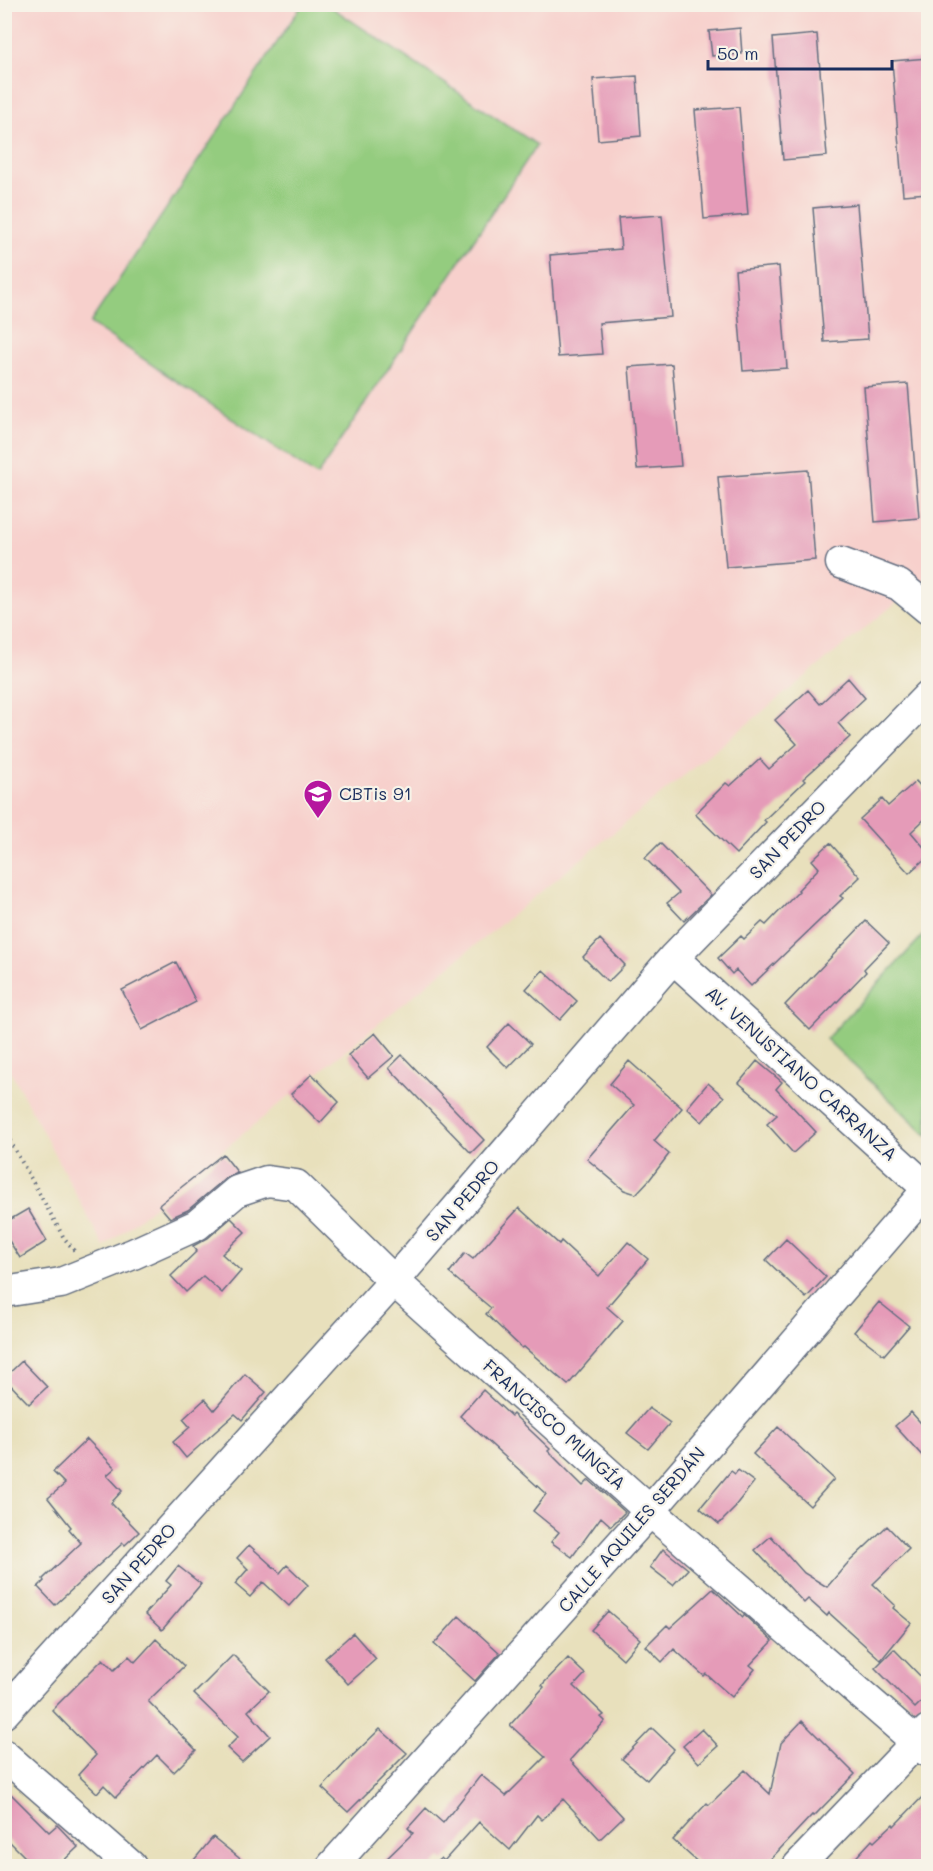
<svg xmlns="http://www.w3.org/2000/svg" width="933" height="1871" viewBox="0 0 933 1871" font-family="Mali,sans-serif">
<style>
.built{fill:#f7d0cc}
.green{fill:#94cc7f;stroke:#587e6e;stroke-width:1.5}
.building{fill:#e59bb8}
.lines{fill:none;stroke-linecap:round;stroke-linejoin:round}
.minor-casing{stroke:#636d7f;stroke-width:33}
.path{stroke:#636d7f;stroke-width:4;stroke-dasharray:1.5 4.5;stroke-linecap:butt}
.minor{stroke:#fff;stroke-width:30}
.labels{text-anchor:middle;stroke-width:4.5;stroke-linejoin:round;paint-order:stroke}
.poi-label{font-size:18px;fill:#1b2f5e;stroke:#f7f3e8;text-anchor:start}
.street-label{font-size:18px;fill:#1b2f5e;stroke:#f7f3e8}
</style>
<rect width="100%" height="100%" fill="#f7f3e8"/>
<filter id="ink" filterUnits="userSpaceOnUse"><feTurbulence type="fractalNoise" baseFrequency=".0167" numOctaves="2"/><feDisplacementMap in="SourceGraphic" scale="12" xChannelSelector="R" yChannelSelector="G"/><feConvolveMatrix kernelMatrix="1 2 1 2 8 2 1 2 1" color-interpolation-filters="sRGB"/></filter>
<filter id="wash" filterUnits="userSpaceOnUse"><feTurbulence type="fractalNoise" baseFrequency=".008" numOctaves="4" result="noise"/><feDisplacementMap in="SourceGraphic" scale="24" xChannelSelector="R" yChannelSelector="G"/><feGaussianBlur stdDeviation="1.35" result="paint"/><feColorMatrix in="noise" values="0 0 0 0 0 0 0 0 0 0 0 0 0 0 0 0 0 1.4 0 .05"/><feComposite in="paint" operator="in"/></filter>
<g filter="url(#wash)">
<rect width="100%" height="100%" fill="#e8e0bc"/>
<path class="built" d="M 4,5 L 928,5 L 928,577 L 104,1247 L 5,1061 Z"/>
<path class="green" d="M 302,5 L 328,5 L 537,145 L 317,476 L 90,323 Z
M 928,930 L 928,1136 L 826,1039 Z"/>
<g id="blocks">
<path class="building" d="M 740,28 L 742,54 L 712,56 L 709,31 Z
M 817,34 L 827,156 L 783,160 L 773,38 Z
M 928,58 L 928,193 L 903,195 L 892,61 Z
M 637,76 L 641,136 L 598,140 L 593,79 Z
M 739,107 L 748,215 L 704,219 L 695,110 Z
M 857,204 L 868,339 L 824,342 L 813,208 Z
M 662,215 L 671,317 L 599,323 L 602,354 L 558,357 L 550,255 L 621,249 L 618,218 Z
M 779,266 L 787,368 L 743,371 L 735,270 Z
M 672,364 L 681,466 L 637,469 L 629,367 Z
M 908,384 L 919,518 L 875,522 L 864,387 Z
M 808,470 L 815,560 L 726,567 L 718,477 Z
M 848,678 L 865,698 L 838,723 L 850,737 L 803,779 L 805,781 L 764,820 L 766,822 L 736,854 L 695,814 L 726,783 L 730,786 L 760,759 L 769,769 L 797,744 L 775,720 L 808,690 L 820,704 Z
M 916,781 L 928,795 L 928,816 L 911,832 L 928,852 L 928,856 L 909,873 L 860,819 L 882,799 L 888,806 Z
M 660,843 L 711,895 L 684,921 L 667,903 L 679,893 L 645,858 Z
M 830,843 L 860,877 L 840,896 L 843,898 L 751,986 L 736,970 L 732,974 L 718,958 L 741,936 L 744,939 L 762,922 L 766,925 L 799,891 L 798,890 L 819,868 L 812,860 Z
M 866,921 L 889,943 L 864,969 L 866,972 L 810,1030 L 785,1005 Z
M 600,939 L 625,965 L 608,982 L 583,957 Z
M 176,962 L 196,1002 L 142,1030 L 122,990 Z
M 543,970 L 577,1001 L 560,1020 L 526,989 Z
M 509,1023 L 531,1044 L 508,1068 L 487,1047 Z
M 375,1033 L 394,1056 L 368,1078 L 348,1055 Z
M 402,1055 L 484,1140 L 471,1153 L 389,1068 Z
M 629,1061 L 682,1108 L 654,1141 L 669,1154 L 650,1179 L 636,1194 L 624,1190 L 587,1159 L 634,1105 L 610,1084 Z
M 757,1061 L 782,1082 L 776,1089 L 816,1132 L 793,1153 L 767,1124 L 777,1115 L 739,1083 Z
M 312,1074 L 339,1102 L 320,1123 L 291,1094 Z
M 708,1083 L 724,1097 L 702,1122 L 687,1108 Z
M 223,1154 L 238,1173 L 226,1178 L 188,1210 L 170,1218 L 159,1205 Z
M 519,1208 L 559,1244 L 561,1241 L 599,1276 L 628,1242 L 648,1259 L 607,1307 L 623,1321 L 568,1385 L 524,1347 L 522,1348 L 486,1314 L 491,1308 L 449,1273 L 465,1253 L 473,1259 Z
M 28,1209 L 47,1241 L 20,1258 L 4,1233 L 4,1223 Z
M 231,1218 L 245,1232 L 222,1254 L 241,1271 L 222,1293 L 203,1276 L 186,1292 L 171,1276 L 197,1251 L 193,1246 L 208,1238 Z
M 786,1239 L 826,1277 L 806,1298 L 766,1260 Z
M 879,1302 L 909,1326 L 884,1355 L 854,1332 Z
M 22,1361 L 47,1387 L 29,1404 L 4,1378 Z
M 245,1374 L 266,1392 L 242,1420 L 235,1414 L 186,1458 L 173,1442 L 190,1427 L 183,1419 L 205,1399 L 214,1410 Z
M 483,1390 L 511,1416 L 513,1414 L 550,1449 L 548,1451 L 583,1486 L 589,1480 L 625,1512 L 611,1526 L 601,1517 L 572,1557 L 551,1542 L 559,1532 L 533,1511 L 546,1494 L 460,1416 Z
M 649,1408 L 670,1423 L 648,1449 L 627,1433 Z
M 911,1412 L 928,1431 L 928,1462 L 895,1426 Z
M 778,1427 L 834,1479 L 810,1506 L 753,1454 Z
M 87,1439 L 115,1468 L 107,1475 L 122,1491 L 111,1503 L 139,1532 L 125,1545 L 123,1543 L 55,1605 L 38,1587 L 44,1581 L 43,1579 L 81,1543 L 69,1529 L 71,1527 L 48,1498 L 65,1484 L 53,1472 Z
M 738,1470 L 754,1482 L 735,1506 L 736,1507 L 719,1524 L 700,1508 L 731,1471 L 735,1474 Z
M 887,1526 L 909,1549 L 873,1584 L 895,1605 L 893,1608 L 911,1623 L 881,1660 L 829,1613 L 827,1616 L 808,1599 L 804,1603 L 755,1550 L 771,1536 L 804,1573 L 827,1587 L 846,1565 Z
M 249,1545 L 280,1573 L 287,1565 L 308,1585 L 289,1606 L 263,1582 L 250,1597 L 235,1584 L 248,1569 L 237,1558 Z
M 663,1549 L 688,1569 L 673,1585 L 650,1567 Z
M 178,1566 L 201,1584 L 162,1630 L 145,1614 L 171,1585 L 166,1581 Z
M 713,1589 L 743,1617 L 744,1615 L 773,1641 L 750,1665 L 755,1669 L 732,1697 L 706,1674 L 704,1676 L 674,1649 L 662,1662 L 646,1646 L 667,1625 L 670,1628 Z
M 608,1611 L 640,1639 L 623,1659 L 591,1630 Z
M 459,1616 L 500,1653 L 475,1681 L 434,1644 Z
M 353,1633 L 376,1659 L 348,1684 L 325,1658 Z
M 156,1639 L 184,1666 L 148,1701 L 196,1750 L 174,1772 L 157,1755 L 116,1797 L 104,1785 L 97,1793 L 78,1775 L 96,1755 L 52,1710 L 103,1659 L 114,1670 L 129,1656 L 135,1662 Z
M 894,1649 L 928,1684 L 928,1695 L 915,1708 L 875,1668 Z
M 233,1655 L 269,1691 L 248,1711 L 270,1736 L 242,1762 L 227,1748 L 238,1737 L 194,1694 Z
M 568,1658 L 585,1674 L 574,1686 L 604,1715 L 601,1717 L 605,1721 L 570,1760 L 623,1817 L 600,1839 L 563,1799 L 542,1820 L 537,1815 L 510,1850 L 479,1822 L 444,1861 L 441,1858 L 432,1866 L 379,1866 L 413,1833 L 408,1828 L 426,1808 L 443,1823 L 481,1775 L 506,1796 L 545,1757 L 510,1725 L 544,1687 L 542,1685 Z
M 802,1721 L 855,1774 L 814,1816 L 812,1815 L 764,1866 L 702,1866 L 673,1840 L 707,1803 L 709,1805 L 745,1770 L 770,1794 L 781,1743 Z
M 652,1728 L 674,1749 L 647,1780 L 622,1759 Z
M 380,1729 L 407,1753 L 348,1812 L 322,1788 L 347,1761 Z
M 702,1729 L 718,1746 L 699,1763 L 683,1746 Z
M 4,1787 L 49,1832 L 57,1825 L 78,1847 L 58,1866 L 34,1866 L 4,1836 Z
M 928,1791 L 928,1856 L 919,1866 L 848,1866 L 872,1840 L 874,1842 L 893,1824 L 894,1826 Z
M 213,1837 L 249,1866 L 189,1866 Z"/>
</g>
</g>
<g filter="url(#ink)">
<use href="#blocks" fill-opacity="0" stroke="#636d7f" stroke-width="1.5"/>
<g class="lines">
<g class="minor-casing">
<path id="minor" d="M 841,563 L 899,585 L 928,609
M 673,958 L 928,1189
M 4,1292 L 61,1283 L 133,1254 L 197,1225 L 237,1191 L 267,1181 L 296,1185 L 394,1281 L 650,1511 L 928,1752
M 4,1713 L 394,1281 L 673,958 L 928,696
M 4,1755 L 131,1866
M 332,1866 L 650,1511 L 928,1189
M 798,1866 L 928,1730"/>
</g>
<path class="path" d="M 4,1130 L 64,1238 L 75,1251"/>
<use href="#minor" class="minor"/>
</g>
</g>
<defs>
<g id="school-pin" transform="scale(1.5)"><path d="M0 17L-7.5 6A9.5 9.5 0 1 1 7.5 6Z" fill="#b5179e" stroke="#f7f3e8"/><path d="M0-5L7-2L0 1L-7-2ZM-4 1L0 2.5L4 1V4Q0 6-4 4Z" fill="#fff"/></g>
</defs>
<g fill-rule="evenodd">
<use href="#school-pin" x="318" y="794"/>
</g>
<g class="labels">
<g class="poi-label">
<text x="339" y="800">CBTis 91</text>
</g>
<g class="street-label">
<text transform="translate(788 840) rotate(-46)" y="6">SAN PEDRO</text>
<text transform="translate(801 1074) rotate(42)" y="6">AV. VENUSTIANO CARRANZA</text>
<text transform="translate(463 1201) rotate(-49)" y="6">SAN PEDRO</text>
<text transform="translate(554 1425) rotate(42)" y="6">FRANCISCO MUNGÍA</text>
<text transform="translate(632 1530) rotate(-49)" y="6">CALLE AQUILES SERDÁN</text>
<text transform="translate(139 1564) rotate(-48)" y="6">SAN PEDRO</text>
</g>
</g>
<rect width="933" height="1871" fill="none" stroke="#f7f3e8" stroke-width="24"/>
<path d="M708 60v9h184v-9" fill="none" stroke="#1b2f5e" stroke-width="3"/>
<text x="717" y="60" font-size="18" fill="#1b2f5e" stroke="#f7f3e8" stroke-width="4.5" paint-order="stroke">50 m</text>
</svg>
